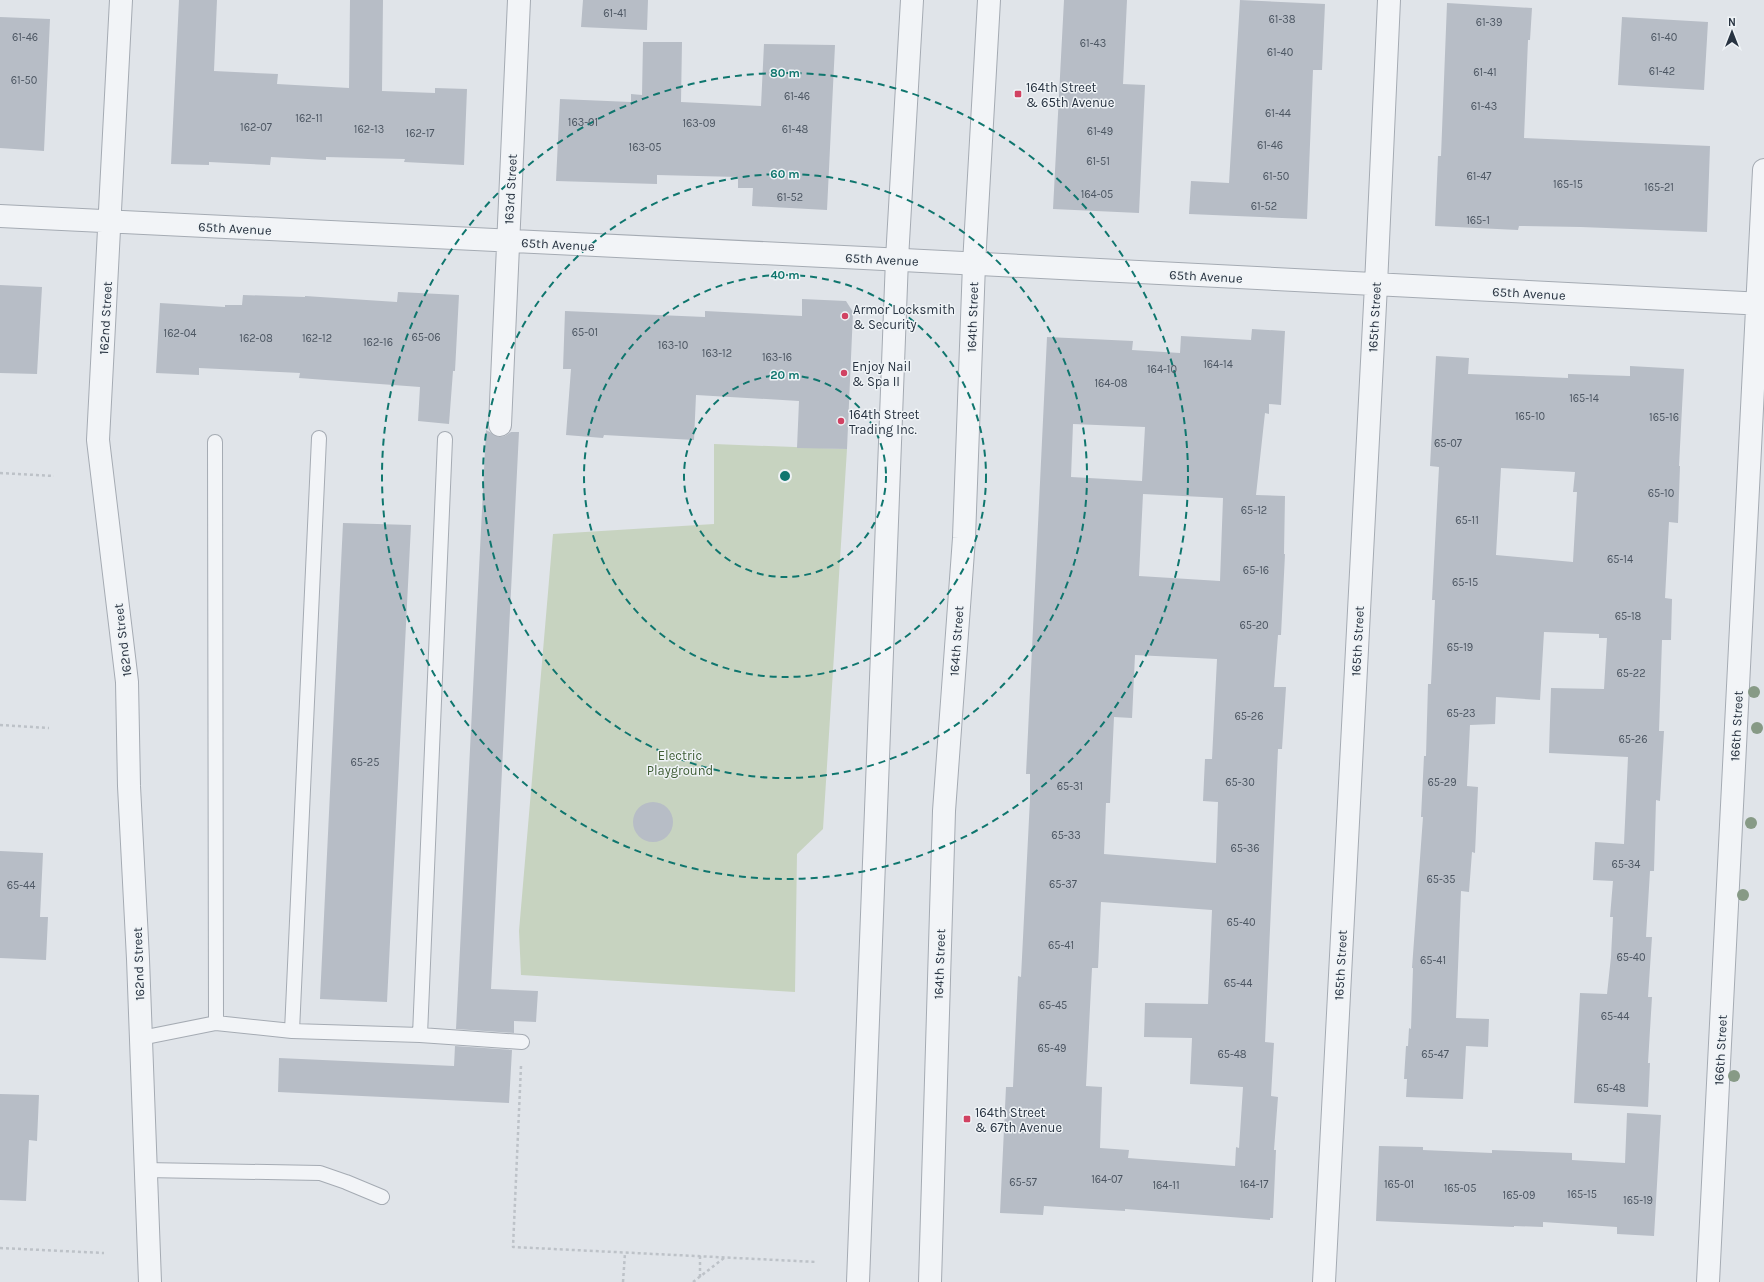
<svg xmlns="http://www.w3.org/2000/svg" width="1764" height="1282" viewBox="0 0 1764 1282" font-family="Karla,sans-serif">
<style>
.green{fill:#c7d3c0}
.building{fill:#b7bdc6;fill-rule:evenodd}
.lines{fill:none;stroke-linecap:round;stroke-linejoin:round}
.service-casing{stroke:#a5abb3;stroke-width:16}
.minor-casing{stroke:#a5abb3;stroke-width:24}
.tertiary-casing{stroke:#a5abb3;stroke-width:24}
.path{stroke:#bdc2c8;stroke-width:2.5;stroke-dasharray:3 3;stroke-linecap:butt}
.service{stroke:#f2f4f7;stroke-width:14}
.minor{stroke:#f2f4f7;stroke-width:22}
.tertiary{stroke:#f2f4f7;stroke-width:22}
.tree{fill:#879a86}
.ring{fill:none;stroke:#0f766e;stroke-width:2;stroke-dasharray:7 5}
.poi-dot{fill:#d14262;stroke:#eff3f6;stroke-width:1.5}
.labels{text-anchor:middle;stroke-width:3;stroke-linejoin:round;paint-order:stroke}
.number-label{font-size:11px;fill:#4c5662}
.poi-label{font-size:13px;fill:#283341;stroke:#eff3f6;text-anchor:start}
.street-label{font-size:13px;fill:#283341;stroke:#eff3f6}
.park-label{font-size:13px;fill:#3f5d35;stroke:#eff3f6}
.centre{fill:#0f766e;stroke:#eff3f6;stroke-width:2}
.ring-label{font-size:12px;text-anchor:middle;font-weight:bold;fill:#0f766e;stroke:#eff3f6;stroke-width:3;stroke-linejoin:round;paint-order:stroke}
</style>
<rect width="100%" height="100%" fill="#e0e4e9"/>
<path class="green" d="M 714,444 L 847,449 L 823,829 L 797,854 L 795,992 L 521,975 L 519,931 L 553,534 L 714,524 Z"/>
<path class="building" d="M 179,0 L 217,0 L 214,71 L 278,74 L 277,84 L 349,88 L 350,0 L 383,0 L 382,91 L 435,93 L 435,88 L 467,89 L 464,165 L 404,162 L 405,159 L 326,157 L 326,160 L 271,157 L 270,165 L 209,162 L 209,165 L 171,164 Z
M 583,0 L 648,0 L 647,30 L 581,27 Z
M 1064,0 L 1127,0 L 1123,84 L 1145,85 L 1139,213 L 1053,209 Z
M 1240,0 L 1325,4 L 1322,70 L 1313,70 L 1307,219 L 1189,214 L 1191,181 L 1229,183 Z
M 1447,3 L 1532,8 L 1530,40 L 1528,40 L 1524,138 L 1710,146 L 1707,232 L 1581,227 L 1519,226 L 1518,230 L 1435,226 L 1438,156 L 1441,156 Z
M 0,17 L 50,19 L 44,151 L 0,148 Z
M 1622,17 L 1708,22 L 1704,90 L 1618,85 Z
M 643,42 L 682,42 L 681,102 L 761,106 L 764,44 L 835,45 L 827,210 L 752,206 L 753,188 L 738,188 L 738,177 L 657,175 L 657,184 L 556,181 L 560,99 L 631,102 L 631,94 L 642,95 Z
M 0,285 L 42,287 L 37,374 L 0,373 Z
M 398,292 L 459,295 L 455,371 L 453,371 L 449,424 L 418,421 L 420,387 L 299,378 L 300,373 L 199,368 L 199,375 L 156,373 L 160,303 L 225,307 L 225,305 L 242,305 L 243,295 L 305,297 L 305,296 L 397,302 Z
M 802,299 L 846,301 L 853,312 L 847,449 L 797,448 L 799,401 L 696,395 L 694,440 L 604,435 L 603,438 L 566,435 L 571,369 L 563,369 L 565,311 L 705,317 L 705,311 L 802,316 Z
M 1252,329 L 1285,331 L 1281,405 L 1269,404 L 1269,414 L 1265,413 L 1256,495 L 1285,496 L 1284,554 L 1285,554 L 1281,635 L 1278,635 L 1274,687 L 1286,687 L 1282,749 L 1278,749 L 1265,1042 L 1274,1043 L 1271,1096 L 1278,1097 L 1274,1150 L 1276,1150 L 1273,1218 L 1270,1218 L 1270,1220 L 1125,1209 L 1125,1211 L 1044,1206 L 1043,1215 L 1000,1213 L 1006,1087 L 1013,1087 L 1018,976 L 1021,977 L 1030,799 L 1030,774 L 1026,774 L 1047,337 L 1133,341 L 1132,350 L 1180,353 L 1181,336 L 1251,340 ZM 1073,424 L 1145,427 L 1142,481 L 1071,477 ZM 1143,494 L 1223,498 L 1220,581 L 1139,576 ZM 1135,655 L 1217,659 L 1212,759 L 1205,759 L 1203,801 L 1218,802 L 1216,863 L 1104,854 L 1106,803 L 1110,803 L 1114,717 L 1132,718 ZM 1101,902 L 1212,910 L 1208,1004 L 1145,1003 L 1144,1037 L 1192,1038 L 1190,1084 L 1243,1087 L 1239,1148 L 1236,1147 L 1235,1166 L 1128,1158 L 1129,1150 L 1100,1148 L 1102,1087 L 1086,1086 L 1092,968 L 1098,968 Z
M 1436,356 L 1469,358 L 1468,374 L 1568,378 L 1568,374 L 1630,376 L 1630,366 L 1684,369 L 1679,466 L 1680,466 L 1678,523 L 1669,522 L 1665,598 L 1672,599 L 1671,640 L 1662,640 L 1659,731 L 1664,731 L 1660,801 L 1656,800 L 1654,871 L 1650,871 L 1646,937 L 1652,937 L 1648,997 L 1652,997 L 1648,1063 L 1650,1063 L 1648,1107 L 1574,1103 L 1580,993 L 1607,994 L 1611,957 L 1613,917 L 1610,917 L 1613,881 L 1593,880 L 1595,842 L 1624,844 L 1628,757 L 1549,753 L 1551,688 L 1604,689 L 1607,638 L 1599,638 L 1599,634 L 1544,632 L 1540,700 L 1496,697 L 1495,724 L 1470,725 L 1467,786 L 1478,787 L 1475,853 L 1472,852 L 1469,892 L 1461,891 L 1456,1018 L 1489,1019 L 1488,1047 L 1466,1046 L 1463,1099 L 1406,1097 L 1407,1079 L 1404,1079 L 1406,1046 L 1408,1046 L 1409,1028 L 1411,1029 L 1413,968 L 1412,968 L 1423,817 L 1421,817 L 1424,756 L 1426,756 L 1428,684 L 1431,684 L 1435,600 L 1432,600 L 1439,467 L 1430,466 ZM 1501,468 L 1575,472 L 1573,492 L 1577,492 L 1573,562 L 1496,555 Z
M 486,430 L 499,437 L 505,436 L 511,432 L 519,432 L 491,989 L 538,991 L 536,1022 L 514,1021 L 514,1033 L 456,1029 Z
M 343,523 L 411,525 L 387,1002 L 320,999 Z
M633 822a20 20 0 1 1 40 0a20 20 0 1 1-40 0Z
M 0,851 L 43,853 L 40,917 L 48,917 L 46,960 L 0,958 Z
M 455,1046 L 512,1050 L 509,1103 L 278,1092 L 279,1058 L 454,1066 Z
M 0,1094 L 39,1095 L 37,1141 L 29,1140 L 26,1201 L 0,1200 Z
M 1627,1113 L 1661,1115 L 1654,1236 L 1617,1234 L 1617,1227 L 1543,1222 L 1543,1227 L 1514,1226 L 1514,1227 L 1376,1221 L 1379,1146 L 1423,1147 L 1423,1150 L 1492,1153 L 1492,1150 L 1572,1153 L 1572,1160 L 1625,1163 Z"/>
<g class="lines">
<g class="service-casing">
<path id="service" d="M 215,442 L 216,1023
M 292,1031 L 319,438
M 420,1035 L 445,439
M 141,1038 L 216,1023 L 292,1031 L 420,1035 L 522,1042
M 145,1170 L 320,1173 L 346,1182 L 382,1197"/>
</g>
<g class="minor-casing">
<path id="minor" d="M 121,0 L 98,440 L 127,682 L 129,786 L 138,959 L 150,1282
M 0,216 L 864,258 L 1764,304
M 500,425 L 519,0
M 1324,1282 L 1376,285 L 1389,0
M 1708,1282 L 1764,170"/>
</g>
<g class="tertiary-casing">
<path id="tertiary" d="M 858,1282 L 897,259 L 912,0
M 930,1282 L 944,811 L 964,538 L 974,264 L 989,0"/>
</g>
<path class="path" d="M 0,473 L 54,476
M 0,725 L 49,728
M 521,1066 L 513,1247 L 817,1262
M 0,1248 L 104,1253
M 700,1277 L 700,1256
M 623,1282 L 625,1253
M 693,1282 L 724,1258"/>
<use href="#service" class="service"/>
<use href="#minor" class="minor"/>
<use href="#tertiary" class="tertiary"/>
</g>
<g class="tree">
<circle cx="1754" cy="692" r="6"/>
<circle cx="1757" cy="728" r="6"/>
<circle cx="1751" cy="823" r="6"/>
<circle cx="1743" cy="895" r="6"/>
<circle cx="1734" cy="1076" r="6"/>
</g>
<g class="ring">
<circle cx="785" cy="476" r="101"/>
<circle cx="785" cy="476" r="201"/>
<circle cx="785" cy="476" r="302"/>
<circle cx="785" cy="476" r="403"/>
</g>
<g class="poi-dot">
<rect x="1014" y="90" width="8" height="8" rx="2"/>
<circle cx="845" cy="316" r="4"/>
<circle cx="844" cy="373" r="4"/>
<circle cx="841" cy="421" r="4"/>
<rect x="963" y="1115" width="8" height="8" rx="2"/>
</g>
<g class="labels">
<g class="number-label">
<text x="615" y="17">61-41</text>
<text x="1282" y="23">61-38</text>
<text x="1489" y="26">61-39</text>
<text x="25" y="41">61-46</text>
<text x="1664" y="41">61-40</text>
<text x="1093" y="47">61-43</text>
<text x="1280" y="56">61-40</text>
<text x="1662" y="75">61-42</text>
<text x="1485" y="76">61-41</text>
<text x="24" y="84">61-50</text>
<text x="797" y="100">61-46</text>
<text x="1484" y="110">61-43</text>
<text x="1278" y="117">61-44</text>
<text x="309" y="122">162-11</text>
<text x="583" y="126">163-01</text>
<text x="699" y="127">163-09</text>
<text x="256" y="131">162-07</text>
<text x="369" y="133">162-13</text>
<text x="795" y="133">61-48</text>
<text x="1100" y="135">61-49</text>
<text x="420" y="137">162-17</text>
<text x="1270" y="149">61-46</text>
<text x="645" y="151">163-05</text>
<text x="1098" y="165">61-51</text>
<text x="1276" y="180">61-50</text>
<text x="1479" y="180">61-47</text>
<text x="1568" y="188">165-15</text>
<text x="1659" y="191">165-21</text>
<text x="1097" y="198">164-05</text>
<text x="790" y="201">61-52</text>
<text x="1264" y="210">61-52</text>
<text x="1478" y="224">165-1</text>
<text x="585" y="336">65-01</text>
<text x="180" y="337">162-04</text>
<text x="426" y="341">65-06</text>
<text x="256" y="342">162-08</text>
<text x="317" y="342">162-12</text>
<text x="378" y="346">162-16</text>
<text x="673" y="349">163-10</text>
<text x="717" y="357">163-12</text>
<text x="777" y="361">163-16</text>
<text x="1218" y="368">164-14</text>
<text x="1162" y="373">164-10</text>
<text x="1111" y="387">164-08</text>
<text x="1584" y="402">165-14</text>
<text x="1530" y="420">165-10</text>
<text x="1664" y="421">165-16</text>
<text x="1448" y="447">65-07</text>
<text x="1661" y="497">65-10</text>
<text x="1254" y="514">65-12</text>
<text x="1467" y="524">65-11</text>
<text x="1620" y="563">65-14</text>
<text x="1256" y="574">65-16</text>
<text x="1465" y="586">65-15</text>
<text x="1628" y="620">65-18</text>
<text x="1254" y="629">65-20</text>
<text x="1460" y="651">65-19</text>
<text x="1631" y="677">65-22</text>
<text x="1461" y="717">65-23</text>
<text x="1249" y="720">65-26</text>
<text x="1633" y="743">65-26</text>
<text x="365" y="766">65-25</text>
<text x="1240" y="786">65-30</text>
<text x="1442" y="786">65-29</text>
<text x="1070" y="790">65-31</text>
<text x="1066" y="839">65-33</text>
<text x="1245" y="852">65-36</text>
<text x="1626" y="868">65-34</text>
<text x="1441" y="883">65-35</text>
<text x="1063" y="888">65-37</text>
<text x="21" y="889">65-44</text>
<text x="1241" y="926">65-40</text>
<text x="1061" y="949">65-41</text>
<text x="1631" y="961">65-40</text>
<text x="1433" y="964">65-41</text>
<text x="1238" y="987">65-44</text>
<text x="1053" y="1009">65-45</text>
<text x="1615" y="1020">65-44</text>
<text x="1052" y="1052">65-49</text>
<text x="1232" y="1058">65-48</text>
<text x="1435" y="1058">65-47</text>
<text x="1611" y="1092">65-48</text>
<text x="1107" y="1183">164-07</text>
<text x="1023" y="1186">65-57</text>
<text x="1254" y="1188">164-17</text>
<text x="1399" y="1188">165-01</text>
<text x="1166" y="1189">164-11</text>
<text x="1460" y="1192">165-05</text>
<text x="1582" y="1198">165-15</text>
<text x="1519" y="1199">165-09</text>
<text x="1638" y="1204">165-19</text>
</g>
<g class="poi-label">
<text x="1026" y="92">164th Street<tspan x="1026" dy="15">&amp; 65th Avenue</tspan></text>
<text x="853" y="314">Armor Locksmith<tspan x="853" dy="15">&amp; Security</tspan></text>
<text x="852" y="371">Enjoy Nail<tspan x="852" dy="15">&amp; Spa II</tspan></text>
<text x="849" y="419">164th Street<tspan x="849" dy="15">Trading Inc.</tspan></text>
<text x="975" y="1117">164th Street<tspan x="975" dy="15">&amp; 67th Avenue</tspan></text>
</g>
<g class="street-label">
<text transform="translate(510 189) rotate(-87)" y="5">163rd Street</text>
<text transform="translate(235 228) rotate(3)" y="5">65th Avenue</text>
<text transform="translate(558 244) rotate(3)" y="5">65th Avenue</text>
<text transform="translate(882 259) rotate(3)" y="5">65th Avenue</text>
<text transform="translate(1206 276) rotate(3)" y="5">65th Avenue</text>
<text transform="translate(1529 293) rotate(3)" y="5">65th Avenue</text>
<text transform="translate(972 317) rotate(-88)" y="5">164th Street</text>
<text transform="translate(1374 317) rotate(-87)" y="5">165th Street</text>
<text transform="translate(105 318) rotate(-87)" y="5">162nd Street</text>
<text transform="translate(122 640) rotate(-97)" y="5">162nd Street</text>
<text transform="translate(956 641) rotate(-86)" y="5">164th Street</text>
<text transform="translate(1357 641) rotate(-87)" y="5">165th Street</text>
<text transform="translate(1736 726) rotate(-87)" y="5">166th Street</text>
<text transform="translate(138 964) rotate(-92)" y="5">162nd Street</text>
<text transform="translate(939 964) rotate(-88)" y="5">164th Street</text>
<text transform="translate(1340 965) rotate(-87)" y="5">165th Street</text>
<text transform="translate(1720 1050) rotate(-87)" y="5">166th Street</text>
</g>
<g class="park-label">
<text x="680" y="760">Electric<tspan x="680" dy="15">Playground</tspan></text>
</g>
</g>
<circle cx="785" cy="476" r="6" class="centre"/>
<g class="ring-label">
<text x="785" y="77">80 m</text>
<text x="785" y="178">60 m</text>
<text x="785" y="279">40 m</text>
<text x="785" y="379">20 m</text>
</g>
<g transform="translate(1732 32)" stroke="#eff3f6" stroke-width="3" paint-order="stroke">
<path d="M0-3L7 15L0 10L-7 15Z" fill="#283341"/>
<text y="-6" font-size="11" font-weight="bold" text-anchor="middle" fill="#283341">N</text>
</g>
</svg>
